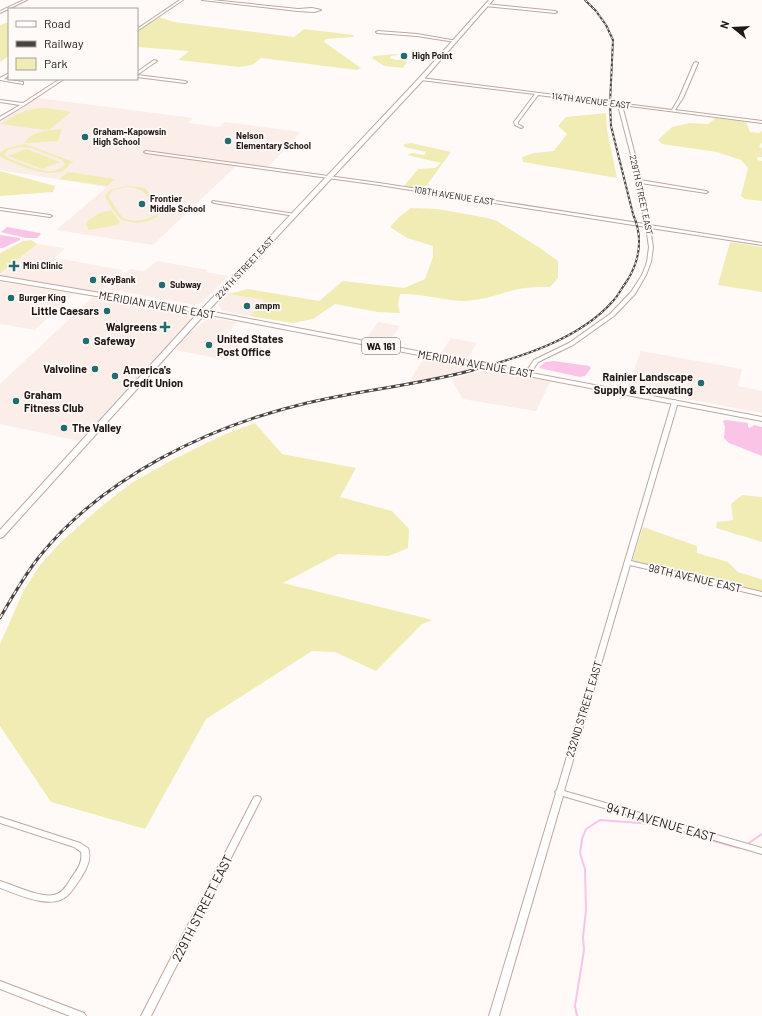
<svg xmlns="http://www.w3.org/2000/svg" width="762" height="1016" viewBox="0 0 762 1016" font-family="Barlow,sans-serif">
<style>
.built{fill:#fbede8}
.green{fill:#f0ecb4;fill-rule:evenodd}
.water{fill:#fac4e7}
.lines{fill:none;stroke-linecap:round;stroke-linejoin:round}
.stream{stroke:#fac4e7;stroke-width:2}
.minor-casing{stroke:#bfa79d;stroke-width:2}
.major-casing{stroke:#bfa79d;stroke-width:2}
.minor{fill:#fff;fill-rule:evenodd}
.major{fill:#fff;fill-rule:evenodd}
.rail-far1-casing{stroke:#4a423f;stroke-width:2}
.rail-casing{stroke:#4a423f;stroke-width:3}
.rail-far1{stroke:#fffaf8;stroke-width:1;stroke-dasharray:2.5;stroke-linecap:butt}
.rail{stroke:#fffaf8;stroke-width:1.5;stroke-dasharray:4.5;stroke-linecap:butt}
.poi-dot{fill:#206c6e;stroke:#fffaf8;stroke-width:1.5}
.labels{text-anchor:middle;stroke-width:3.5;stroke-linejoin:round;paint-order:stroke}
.far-poi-label{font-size:9px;font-weight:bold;fill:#211815;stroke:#fffaf8;text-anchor:start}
.far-street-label{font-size:9px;fill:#211815;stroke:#fffaf8}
.shield{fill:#fffaf8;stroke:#645c59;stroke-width:1}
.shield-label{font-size:10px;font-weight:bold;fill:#211815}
.street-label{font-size:11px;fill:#211815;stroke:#fffaf8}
.poi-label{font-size:11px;font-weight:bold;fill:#211815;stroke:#fffaf8;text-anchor:start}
.near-street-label{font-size:13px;fill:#211815;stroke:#fffaf8}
</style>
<rect width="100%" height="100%" fill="#fffaf8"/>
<path class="built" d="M 38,98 L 193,118 L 188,123 L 219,127 L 225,122 L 301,132 L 268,167 L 153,151 L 150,153 L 236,166 L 153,245 L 56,230 L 107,187 L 0,170 L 0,121 Z
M 37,244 L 65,248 L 55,258 L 123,270 L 102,290 L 95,291 L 0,275 Z
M 157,261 L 208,270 L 206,272 L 228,276 L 203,302 L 195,305 L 108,289 L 130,269 L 144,271 Z
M 0,282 L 73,294 L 35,330 L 0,324 Z
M 228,294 L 264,300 L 250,316 L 223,311 L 218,305 Z
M 93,297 L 186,314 L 191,317 L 191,320 L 79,441 L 0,424 L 0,384 Z
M 213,318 L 237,322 L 223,337 L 242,341 L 226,360 L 175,350 L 192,331 L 206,320 Z
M 378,322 L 400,326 L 388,343 L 366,339 Z
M 451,338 L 477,343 L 468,358 L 441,353 Z
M 641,351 L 742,369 L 738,386 L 762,391 L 762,413 L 627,388 Z
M 424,358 L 475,368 L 408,383 Z
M 484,370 L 550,382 L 536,411 L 462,399 L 452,379 Z"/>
<path class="green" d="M 159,17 L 174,22 L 294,37 L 304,29 L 354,35 L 353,37 L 326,39 L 324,42 L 361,68 L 357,70 L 261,58 L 252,65 L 239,67 L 178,60 L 189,51 L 137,47 L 137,32 Z
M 9,22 L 9,56 L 0,62 L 0,25 Z
M 396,54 L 398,55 L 391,56 L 390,58 L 396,60 L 410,59 L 405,61 L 407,63 L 403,67 L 405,68 L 384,66 L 372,58 L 374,56 Z
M 44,108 L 68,111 L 70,113 L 50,129 L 44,130 L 1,124 C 15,114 26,109 44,108 Z
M 606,113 L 607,130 L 617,178 L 523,162 L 522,157 L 534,153 L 554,151 L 567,134 L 558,126 L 566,117 Z
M 716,118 L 746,122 L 750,132 L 759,133 L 762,131 L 762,142 L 759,147 L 762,148 L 762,157 L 758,157 L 757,160 L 762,161 L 762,201 L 745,199 L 741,196 L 748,168 L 741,160 L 717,152 L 662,144 L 658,140 L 672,127 L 689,123 L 708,124 Z
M 62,129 L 58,141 L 24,143 C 31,131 49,130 62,129 Z
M 411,143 L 451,152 L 424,189 L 404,186 L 418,169 L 435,168 L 441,163 L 407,155 L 412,153 L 424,155 L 426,152 L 404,147 L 404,144 Z
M 25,144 L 74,162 L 70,163 C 60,185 19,165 4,159 L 0,156 L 0,153 L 7,148 ZM 19,147 L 31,148 L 62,160 L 65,164 C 55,178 34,168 21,163 C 15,161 9,159 4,155 L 8,150 Z
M 26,149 L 60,162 L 42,169 L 8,156 Z
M 0,171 L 55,186 L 53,192 L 0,196 Z
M 68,172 L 115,179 L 107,186 L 59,179 Z
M 127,186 L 145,188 L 162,211 C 155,223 133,226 121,219 C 115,215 109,203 105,196 L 110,190 ZM 126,187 C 144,187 148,196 158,210 L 158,213 C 150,220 131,224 122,217 C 117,211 112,202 108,196 L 113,190 Z
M 411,208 L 438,209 L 488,218 L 497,221 L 540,248 L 558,261 L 558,278 L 550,287 C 540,287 529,287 519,289 C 500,293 483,301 462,301 C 441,300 421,293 400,294 L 398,304 L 400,313 L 378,312 L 335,304 L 313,319 L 293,323 L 250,316 L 264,300 L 228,294 L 248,289 L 319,301 L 343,281 L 404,288 L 425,279 L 433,257 L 433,246 L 407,238 L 390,227 L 399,217 Z
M 111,210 L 120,222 L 117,225 L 89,230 L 86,225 L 87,221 L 100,213 Z
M 31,240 L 37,244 L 0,274 L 0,253 L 23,241 Z
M 730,242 L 762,247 L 762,292 L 718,285 Z
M 255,423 L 282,454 L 356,468 L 340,497 L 392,511 L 409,529 L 408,548 L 389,556 L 338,554 L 283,583 L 433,620 L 422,624 L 376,671 L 335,652 L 312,651 L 206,719 L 145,829 L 51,802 L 0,726 L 0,644 L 24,590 L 40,565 L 62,541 L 103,505 L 133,482 L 174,459 L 223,435 Z
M 742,495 L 762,497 L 762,542 L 716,528 L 717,522 L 733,520 L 731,504 Z
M 643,527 L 697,546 L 697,553 L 728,562 L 738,572 L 761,579 L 762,580 L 762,592 L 635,561 L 633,559 Z"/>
<path class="water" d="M 7,227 L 40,233 L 41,234 L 37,238 L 26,238 L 1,232 Z
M 0,235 L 20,238 L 20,240 L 3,248 L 0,248 Z
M 554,361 L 589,366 L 591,368 L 585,376 L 580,377 L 539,368 L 545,362 Z
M 726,420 L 748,423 L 748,427 L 750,428 L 754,425 L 762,427 L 762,456 L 729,443 L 724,438 L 725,427 L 723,421 Z"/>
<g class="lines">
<path class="stream" d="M 749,843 L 762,834
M 577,1016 L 575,1006 L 584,950 L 583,937 L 586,910 L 585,869 L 580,853 L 582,839 L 586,829 L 600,820 L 652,824 L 739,848"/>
<g class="minor-casing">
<path id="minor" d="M 24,0 L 27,0 L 0,13 L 0,11 Z
M 180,0 L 183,0 L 137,31 L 137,29 Z
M 202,0 L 212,0 L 298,9 L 312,8 L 321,10 L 314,12 L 298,11 Z
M 486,4 L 555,11 L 557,12 L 555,13 L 485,6 Z
M 378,31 L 417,34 L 457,41 L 455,42 L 417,36 L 377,33 L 376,32 Z
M 154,60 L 157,61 L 137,75 L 185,81 L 187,82 L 185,83 L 137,77 L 137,72 Z
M 696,62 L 698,63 L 683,98 L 675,110 L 762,121 L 762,123 L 622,105 L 636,159 L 640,180 L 706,191 L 708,192 L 706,193 L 641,183 L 650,225 L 762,243 L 762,245 L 650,228 L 653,247 L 651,262 L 646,275 L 635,294 L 614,316 L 573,345 L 538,362 L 530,374 L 528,375 L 525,373 L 534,360 L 569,343 L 610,314 L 631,292 L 642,275 L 647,262 L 649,247 L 646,227 L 379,185 L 146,153 L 144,152 L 146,151 L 379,183 L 645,224 L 632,159 L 618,105 L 538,95 L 518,122 L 518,124 L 523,127 L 521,128 L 515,125 L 514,122 L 535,94 L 421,80 L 419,79 L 421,78 L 672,110 L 679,98 L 694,63 Z
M 9,73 L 9,75 L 4,79 L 23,82 L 23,84 L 0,80 L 0,78 Z
M 60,79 L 64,79 L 25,105 L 0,120 L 0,117 L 20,105 L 0,102 L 0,100 L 23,103 Z
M 213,201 L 295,214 L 297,215 L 295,216 L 214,203 L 212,202 Z
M 0,208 L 50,215 L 52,216 L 50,217 L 0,210 Z
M 675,400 L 678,402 L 631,561 L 762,592 L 762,596 L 630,565 L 564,791 L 762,848 L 762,854 L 563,796 L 499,1016 L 489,1016 L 556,793 L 555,792 L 557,790 L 672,402 Z
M 257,796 L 260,797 L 261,799 L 151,1016 L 141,1016 L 254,797 Z
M 0,817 L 80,843 L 88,848 C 92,858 87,868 82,876 C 78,882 74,889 69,894 C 53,912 18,894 0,888 L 0,881 C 14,885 43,900 57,894 C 64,891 68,883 72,877 C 77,870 83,862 81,852 L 74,847 L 0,823 Z
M 0,981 L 84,1013 L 86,1016 L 70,1016 L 0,989 Z"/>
</g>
<g class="major-casing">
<path id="major" d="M 489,0 L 493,0 L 424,79 L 208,311 L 762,417 L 762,421 L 205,314 L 3,537 L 0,538 L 0,530 L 198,313 L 0,280 L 0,276 L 201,310 L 420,77 Z"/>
</g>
<use href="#minor" class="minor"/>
<use href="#major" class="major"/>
<g class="rail-far1-casing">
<path id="rail-far1" d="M 469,371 C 518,358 579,340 613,301 C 619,295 622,287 627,281 C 640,260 643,237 633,214 L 611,126 L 610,103 L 613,40 L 606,25 L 596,11 L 585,0"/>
</g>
<g class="rail-casing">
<path id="rail" d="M 0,618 C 12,597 24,576 39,557 C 103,477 209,426 307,403 C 362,390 418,385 473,370"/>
</g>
<use href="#rail-far1" class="rail-far1"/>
<use href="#rail" class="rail"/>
</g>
<g class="poi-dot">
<circle cx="404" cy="56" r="4"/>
<circle cx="85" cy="137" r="4"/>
<circle cx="228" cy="141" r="4"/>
<circle cx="142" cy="204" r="4"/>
<path d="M12 260h4v4h4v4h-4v4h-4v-4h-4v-4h4z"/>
<circle cx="93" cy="280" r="4"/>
<circle cx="162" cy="285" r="4"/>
<circle cx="11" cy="298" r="4"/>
<circle cx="247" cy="306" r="4"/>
<circle cx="107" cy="311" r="4"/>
<path d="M163 321h4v4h4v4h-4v4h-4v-4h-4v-4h4z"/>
<circle cx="86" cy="341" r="4"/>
<circle cx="209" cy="345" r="4"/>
<circle cx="95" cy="369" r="4"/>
<circle cx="115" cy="376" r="4"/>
<circle cx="701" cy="383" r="4"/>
<circle cx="16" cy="401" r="4"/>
<circle cx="64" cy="428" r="4"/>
</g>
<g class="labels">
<g class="far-poi-label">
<text x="412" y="59">High Point</text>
<text x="93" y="135">Graham-Kapowsin<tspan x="93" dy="10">High School</tspan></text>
<text x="236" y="139">Nelson<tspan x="236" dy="10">Elementary School</tspan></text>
<text x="150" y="202">Frontier<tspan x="150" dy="10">Middle School</tspan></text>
<text x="23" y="269">Mini Clinic</text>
<text x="101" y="283">KeyBank</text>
<text x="170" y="288">Subway</text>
<text x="19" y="301">Burger King</text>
<text x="255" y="309">ampm</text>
</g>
<g class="far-street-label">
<text transform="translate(591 101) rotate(7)" y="3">114TH AVENUE EAST</text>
<text transform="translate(641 195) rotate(78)" y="3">229TH STREET EAST</text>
<text transform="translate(454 196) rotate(9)" y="3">108TH AVENUE EAST</text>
<text transform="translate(245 268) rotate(-47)" y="3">224TH STREET EAST</text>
</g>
<rect class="shield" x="362" y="338" width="38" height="16" rx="3"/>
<g class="shield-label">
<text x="381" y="350">WA 161</text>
</g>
<g class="street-label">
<text transform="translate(157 305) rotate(10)" y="4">MERIDIAN AVENUE EAST</text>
<text transform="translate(476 364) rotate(10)" y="4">MERIDIAN AVENUE EAST</text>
<text transform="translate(695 578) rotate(13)" y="4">98TH AVENUE EAST</text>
<text transform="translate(584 709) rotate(-73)" y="4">232ND STREET EAST</text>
</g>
<g class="poi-label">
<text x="99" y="315" text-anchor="end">Little Caesars</text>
<text x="157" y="331" text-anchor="end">Walgreens</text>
<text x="217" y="343">United States<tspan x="217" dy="13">Post Office</tspan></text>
<text x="94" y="345">Safeway</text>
<text x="87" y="373" text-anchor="end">Valvoline</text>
<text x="123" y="374">America's<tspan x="123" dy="13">Credit Union</tspan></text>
<text x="693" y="381" text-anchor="end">Rainier Landscape<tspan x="693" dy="13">Supply &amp; Excavating</tspan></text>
<text x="24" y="399">Graham<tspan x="24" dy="13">Fitness Club</tspan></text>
<text x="72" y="432">The Valley</text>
</g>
<g class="near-street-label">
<text transform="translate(661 822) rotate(16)" y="5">94TH AVENUE EAST</text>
<text transform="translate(202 908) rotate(-63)" y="5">229TH STREET EAST</text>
</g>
</g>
<rect x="8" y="8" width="130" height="72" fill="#fffaf8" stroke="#a6a09d"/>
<rect x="16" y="21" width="20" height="6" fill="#ffffff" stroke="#a6a09d"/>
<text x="44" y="28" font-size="12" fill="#211815">Road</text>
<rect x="16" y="41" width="20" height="6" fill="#4a423f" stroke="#a6a09d"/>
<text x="44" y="48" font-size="12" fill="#211815">Railway</text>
<rect x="16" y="58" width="20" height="12" fill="#f0ecb4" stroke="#a6a09d"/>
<text x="44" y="68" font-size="12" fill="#211815">Park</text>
<g transform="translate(734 28) rotate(288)" stroke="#fffaf8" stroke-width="3" paint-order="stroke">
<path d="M0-3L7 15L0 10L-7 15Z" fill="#211815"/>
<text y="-6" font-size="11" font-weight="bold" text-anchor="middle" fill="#211815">N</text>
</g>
</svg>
